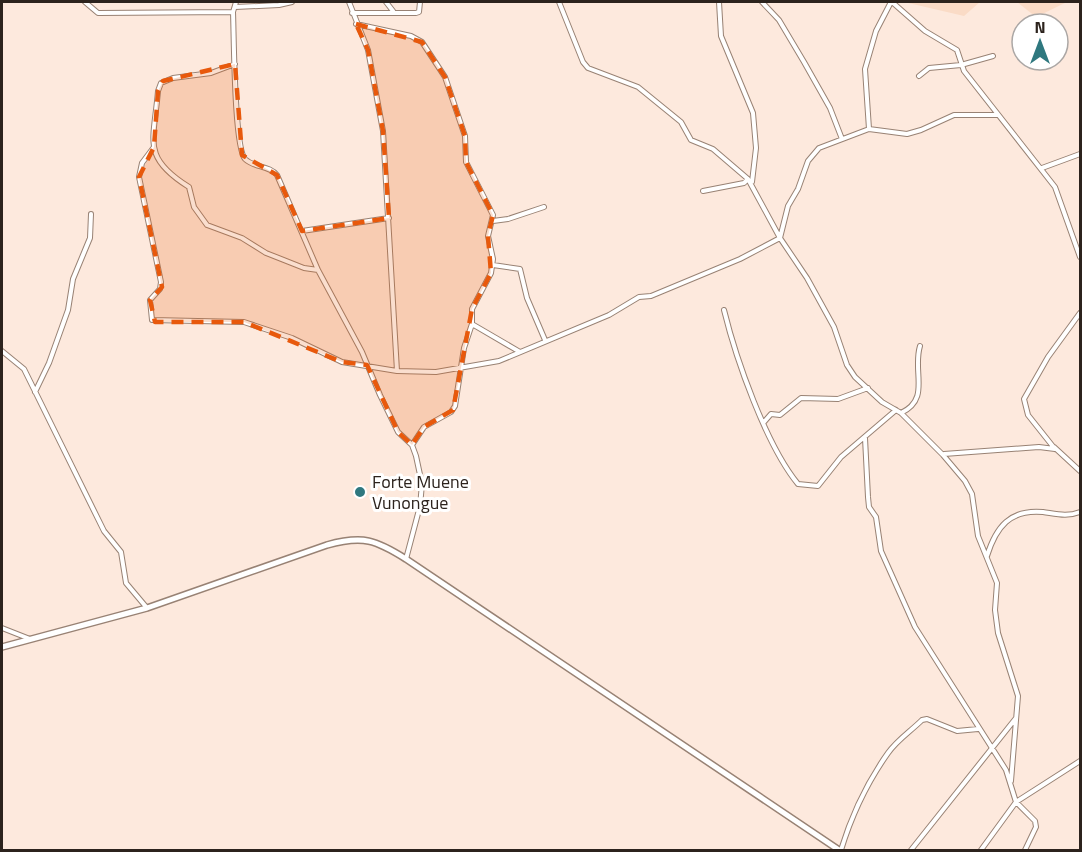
<svg xmlns="http://www.w3.org/2000/svg" width="1082" height="852" viewBox="0 0 1082 852" font-family="'Titillium Web',sans-serif">
<style>
.built{fill:#fadbc6}
.lines{fill:none;stroke-linecap:round;stroke-linejoin:round}
.street-casing{stroke:#988274;stroke-width:6}
.secondary-casing{stroke:#988274;stroke-width:8}
.street{stroke:#fff;stroke-width:4}
.secondary{stroke:#fff;stroke-width:5}
.marked{fill:#e8590c;fill-opacity:0.2;stroke:#e8590c;stroke-width:4.5;stroke-dasharray:12 8;stroke-linejoin:round}
.poi-dot{fill:#2f787f;stroke:#fff;stroke-width:2}
.labels{text-anchor:middle;stroke-width:6;stroke-linejoin:round;paint-order:stroke}
.poi-label{font-size:18px;fill:#2c231d;stroke:#fff;text-anchor:start}
</style>
<rect width="100%" height="100%" fill="#fde9dd"/>
<path class="built" d="M 904,2 L 980,2 L 964,16 Z
M 1017,2 L 1067,2 L 1036,17 Z"/>
<g class="lines">
<g class="street-casing">
<path id="street" d="M 85,2 L 98,13 L 233,12
M 236,2 L 233,12 C 234,35 234,147 245,159 C 254,168 269,165 277,175 L 318,270 L 362,352 L 380,395 L 398,432 L 412,445 L 416,456 L 422,484 L 420,506 L 406,559
M 349,2 L 368,50 L 383,131 L 397,371
M 386,2 L 393,11
M 719,2 L 721,36 L 753,113 L 756,148 L 752,182
M 762,2 L 779,20 L 804,62 L 830,108 L 842,139
M 892,2 L 925,31 L 957,50 L 964,71 L 1055,187 L 1080,257
M 235,7 L 279,5 L 292,2
M 352,13 L 416,13 L 419,12 L 420,2
M 356,24 L 411,36 L 422,42 L 445,77 L 465,136 L 466,162 L 493,215 L 488,236 L 493,259 L 491,273 L 472,309 L 472,324 L 464,348 L 455,406 L 451,412 L 424,427 L 412,445
M 235,64 L 211,73 L 173,78 L 161,83 L 158,91 C 154,141 141,157 189,187 L 194,207 L 207,225 L 242,238 L 266,253 L 304,268 L 318,270
M 919,76 L 929,68 L 961,65 L 993,56
M 997,115 L 954,115 L 921,130 L 907,134 L 869,129 L 819,148 L 808,161 L 798,189 L 788,206 L 780,238 L 807,278 L 834,327 L 847,365 L 855,377 L 882,402 L 901,413 L 943,455 L 965,481 L 972,494 L 978,536 L 997,583 L 995,610 L 998,633 L 1018,696 L 1011,781
M 869,129 L 865,69 L 876,31 L 891,2
M 154,147 L 142,163 L 139,177 L 161,282 L 160,289 L 150,300 L 152,320 L 244,322 L 292,338 L 342,362 L 397,371 L 436,372 L 499,361 L 609,315 L 639,297 L 651,296 L 740,259 L 780,238 L 748,179 L 713,149 L 691,140 L 681,122 L 638,87 L 588,68 L 583,62 L 559,2
M 1042,168 L 1080,154
M 703,191 L 744,183 L 748,179
M 493,221 L 508,219 L 544,207
M 302,231 L 389,218
M 493,265 L 520,269 L 527,298 L 545,340
M 724,310 C 736,359 766,445 798,484 L 818,486 L 841,457 L 896,410
M 472,324 L 520,352
M 2,351 L 24,369 L 104,531 L 121,552 L 126,583 L 147,608
M 35,392 L 49,363 L 68,310 L 73,279 L 90,238 L 91,214
M 901,413 C 931,399 912,372 920,346
M 764,422 L 771,414 L 780,415 L 801,398 L 838,399 L 868,388
M 865,438 L 868,497 L 869,507 L 876,517 L 881,551 L 915,627 L 1006,770 L 1016,802 L 1035,821 L 1036,827 L 1025,850
M 1055,449 L 1028,415 L 1024,399 L 1048,357 L 1080,313
M 944,454 L 1039,447 L 1055,449 L 1054,447 L 1080,471
M 987,556 C 996,527 1010,509 1043,512 C 1057,514 1067,517 1080,512
M 2,628 L 30,639
M 841,850 C 852,814 866,784 888,753 C 897,740 911,731 922,720 L 927,719 L 957,731 L 978,729
M 911,850 L 1016,718
M 981,850 L 1016,802 L 1080,761"/>
</g>
<g class="secondary-casing">
<path id="secondary" d="M 2,647 L 147,608 L 327,545 C 363,535 376,540 406,559 L 839,850"/>
</g>
<use href="#street" class="street"/>
<use href="#secondary" class="secondary"/>
</g>
<path class="marked" d="M 356,24 L 422,42 L 445,77 L 465,136 L 466,162 L 493,215 L 488,236 L 491,273 L 472,309 L 453,410 L 424,427 L 412,445 L 398,432 L 367,365 L 342,362 L 244,322 L 155,322 L 150,300 L 162,287 L 139,177 L 154,147 L 158,91 L 163,81 L 235,64 L 242,155 L 277,175 L 302,231 L 389,218 L 383,131 L 368,50 Z"/>
<circle class="poi-dot" cx="360" cy="492" r="6"/>
<g class="labels">
<g class="poi-label">
<text x="372" y="488">Forte Muene<tspan x="372" dy="21">Vunongue</tspan></text>
</g>
</g>
<rect width="1082" height="852" fill="none" stroke="#2c231d" stroke-width="6"/>
<g transform="translate(1040 42)"><circle r="28" fill="#ffffff" stroke="#aba7a5" stroke-width="1.5"/>
<path d="M0-4.5L10 22L0 15L-10 22Z" fill="#2f787f"/>
<text y="-9" font-size="16" font-weight="bold" text-anchor="middle" fill="#2c231d">N</text>
</g>
</svg>
